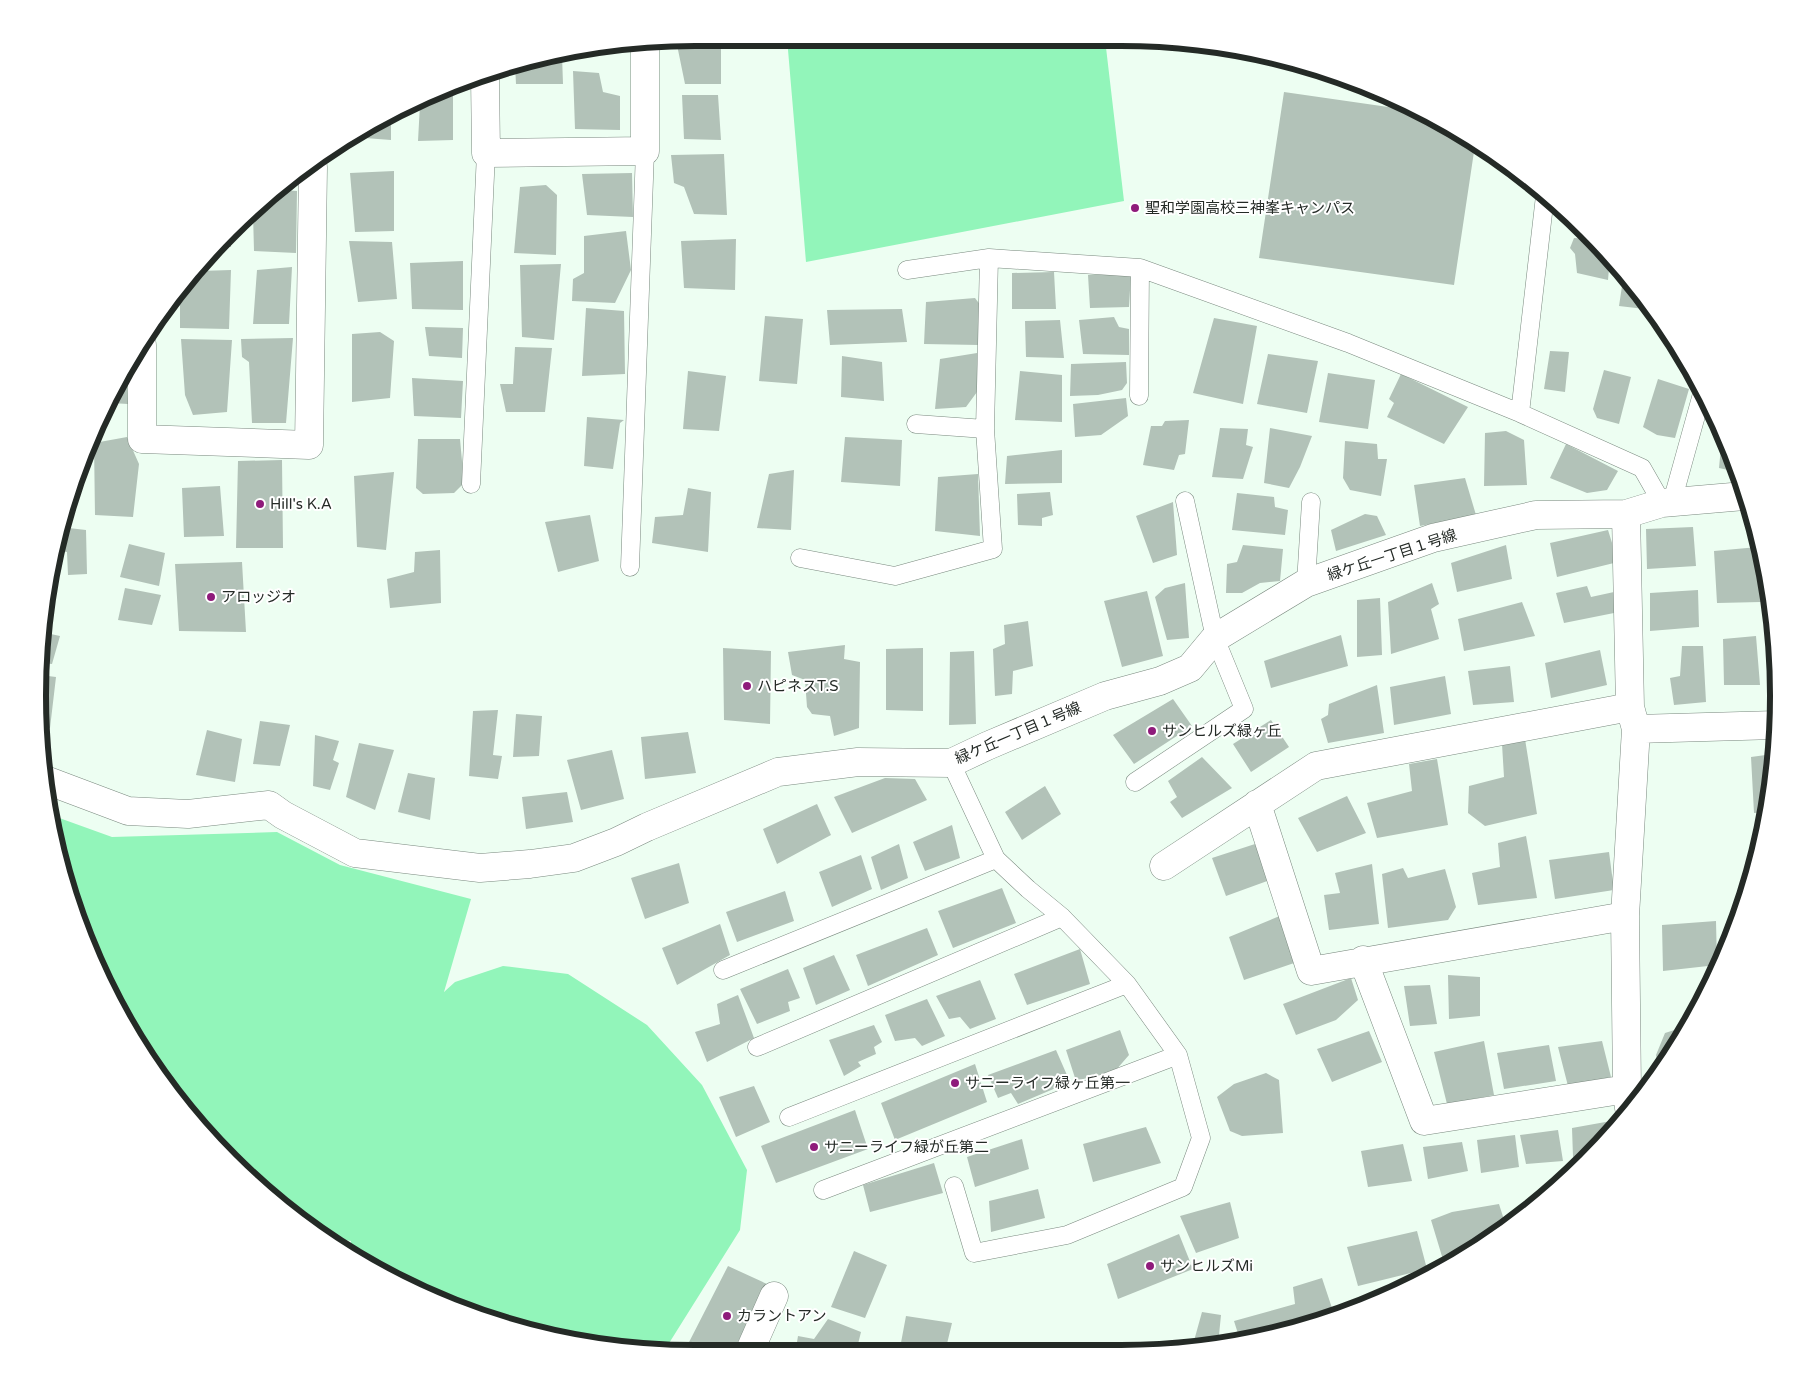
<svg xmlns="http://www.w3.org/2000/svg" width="1816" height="1391" viewBox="0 0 1816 1391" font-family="'Varela Round','Noto Sans JP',sans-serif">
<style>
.green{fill:#92f5ba}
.building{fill:#b2c2b8}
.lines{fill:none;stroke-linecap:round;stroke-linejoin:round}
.lane-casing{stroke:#7a897f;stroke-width:19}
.street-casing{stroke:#7a897f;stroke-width:29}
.lane{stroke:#fff;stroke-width:18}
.street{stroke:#fff;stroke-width:28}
.poi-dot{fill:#8f1b7b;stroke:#fff;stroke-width:2}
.labels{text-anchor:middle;stroke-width:4;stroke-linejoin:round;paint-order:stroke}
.poi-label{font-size:15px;fill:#242a26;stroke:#fff;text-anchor:start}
.street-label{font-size:15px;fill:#242a26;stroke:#fff}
.rim{fill:none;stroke:#242a26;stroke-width:6}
</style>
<rect width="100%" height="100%" fill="#edfef2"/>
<path class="green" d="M 787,38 L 1105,39 L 1124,201 L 806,262 Z
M 51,815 L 112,837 L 277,832 L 340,865 L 471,899 L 444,992 L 455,982 L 503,966 L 568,974 L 647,1025 L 702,1085 L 747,1170 L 740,1230 L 666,1348 L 609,1348 L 484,1318 L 350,1253 L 351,1241 L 322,1236 L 230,1161 L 148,1061 L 72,907 Z"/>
<path class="building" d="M 696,38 L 721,38 L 721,84 L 685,84 L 676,40 Z
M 1132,39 L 1163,39 L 1179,42 L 1134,48 Z
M 562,55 L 563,84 L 516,84 L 515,64 L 525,60 Z
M 573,71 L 599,73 L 603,92 L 620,96 L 620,130 L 575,129 Z
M 453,90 L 453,140 L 418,141 L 420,104 Z
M 1284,92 L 1423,112 L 1475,145 L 1454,285 L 1259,258 Z
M 682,95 L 718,95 L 721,140 L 684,139 Z
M 391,116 L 391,140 L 352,137 L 366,126 Z
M 724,154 L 727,215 L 694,214 L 684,187 L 674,183 L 671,155 Z
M 394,171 L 394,231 L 355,232 L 350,173 Z
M 632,173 L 633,217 L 587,215 L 582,174 Z
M 546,185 L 557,195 L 556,255 L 514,253 L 520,187 Z
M 282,190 L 297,191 L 296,253 L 254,251 L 253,213 Z
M 231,230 L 231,247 L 218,247 L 230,230 Z
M 626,231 L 631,270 L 615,303 L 572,301 L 573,279 L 584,273 L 584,236 Z
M 1574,238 L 1591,239 L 1610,257 L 1608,280 L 1577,273 L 1575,254 L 1570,248 Z
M 736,239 L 735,290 L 684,288 L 681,241 Z
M 349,241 L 392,242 L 397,299 L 358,302 Z
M 463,261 L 463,310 L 412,309 L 410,263 Z
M 561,264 L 554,340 L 522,337 L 520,265 Z
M 292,267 L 289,324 L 253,324 L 257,270 Z
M 231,270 L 229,329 L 180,328 L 180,296 L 199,271 Z
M 1054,272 L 1056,309 L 1012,309 L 1012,273 Z
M 1131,273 L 1129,307 L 1090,308 L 1088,275 Z
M 1624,273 L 1653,310 L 1619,306 Z
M 975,298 L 981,306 L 979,345 L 924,344 L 926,302 Z
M 586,308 L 624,311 L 625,374 L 582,376 Z
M 902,309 L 907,342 L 830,345 L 827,310 Z
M 765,316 L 803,319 L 797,384 L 759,381 Z
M 1114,317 L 1119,327 L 1129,329 L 1129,355 L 1083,354 L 1079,320 Z
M 1214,318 L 1257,326 L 1243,404 L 1193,393 Z
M 1060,320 L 1064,358 L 1026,357 L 1025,321 Z
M 425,327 L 463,328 L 462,358 L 429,356 Z
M 380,332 L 394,341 L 390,398 L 352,402 L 352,334 Z
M 293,338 L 286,423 L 252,423 L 249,362 L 242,357 L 241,339 Z
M 181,339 L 232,340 L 227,412 L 193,415 L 185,395 Z
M 515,347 L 552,348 L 545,412 L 506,412 L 500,384 L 513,384 Z
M 1550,351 L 1569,352 L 1565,392 L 1544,389 Z
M 977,353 L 977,392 L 966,407 L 935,409 L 940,359 Z
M 1268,354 L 1318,361 L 1307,413 L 1257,404 Z
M 842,356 L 882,362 L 884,401 L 841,397 Z
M 1126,362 L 1127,383 L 1122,390 L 1098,395 L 1070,396 L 1071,364 Z
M 126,366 L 128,404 L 111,403 L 126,367 Z
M 1604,370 L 1631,377 L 1619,424 L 1597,418 L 1593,409 Z
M 688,371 L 726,376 L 719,431 L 683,429 Z
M 1020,371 L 1062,375 L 1062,422 L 1015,420 Z
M 1328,373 L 1375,380 L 1368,429 L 1319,422 Z
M 1401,374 L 1468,407 L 1444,444 L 1387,417 L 1394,403 L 1389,399 Z
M 412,378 L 463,381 L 461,418 L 414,416 Z
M 1658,379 L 1689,389 L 1675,438 L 1657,435 L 1643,427 Z
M 1126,398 L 1128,416 L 1101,435 L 1075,437 L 1073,404 Z
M 587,417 L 624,420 L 620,423 L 613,469 L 584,466 Z
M 1189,420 L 1185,454 L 1179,455 L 1174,470 L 1143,465 L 1151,426 L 1162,426 L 1165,421 Z
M 1220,428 L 1248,429 L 1246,445 L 1253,447 L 1243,479 L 1212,477 Z
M 1270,428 L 1312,436 L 1300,467 L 1289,488 L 1264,483 Z
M 1506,431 L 1524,440 L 1527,485 L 1484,486 L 1485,433 Z
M 1722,436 L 1724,436 L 1729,444 L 1737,472 L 1719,468 Z
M 127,437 L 139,464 L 133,517 L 95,515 L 94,443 Z
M 845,437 L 902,440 L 900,486 L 841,482 Z
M 418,439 L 460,439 L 464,483 L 454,493 L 423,494 L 416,488 Z
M 1345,441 L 1377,444 L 1378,459 L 1387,459 L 1381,496 L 1350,490 L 1343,478 Z
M 1566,444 L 1618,471 L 1607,490 L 1587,493 L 1550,478 Z
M 1062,450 L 1062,483 L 1005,484 L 1007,456 Z
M 282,460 L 283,548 L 236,548 L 238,461 Z
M 794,470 L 791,530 L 757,528 L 769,474 Z
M 394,472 L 386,550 L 357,547 L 354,476 Z
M 978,474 L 980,536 L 935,531 L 938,477 Z
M 1465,478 L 1476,515 L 1420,526 L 1414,485 Z
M 220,486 L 224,536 L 184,537 L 182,488 Z
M 688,488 L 711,492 L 708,552 L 652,543 L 655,517 L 683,515 Z
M 1050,492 L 1053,515 L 1042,518 L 1042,526 L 1018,525 L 1017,494 Z
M 1237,493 L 1274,497 L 1275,507 L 1288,510 L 1285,535 L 1232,530 Z
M 1173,502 L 1177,555 L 1153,563 L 1136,516 Z
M 1365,514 L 1377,516 L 1386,535 L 1336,551 L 1331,530 Z
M 590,515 L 599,561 L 558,572 L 545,522 Z
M 60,527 L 86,530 L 87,574 L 68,575 L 67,552 L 56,551 Z
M 1693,527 L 1696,566 L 1647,569 L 1646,529 Z
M 1608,530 L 1618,562 L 1557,577 L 1550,543 Z
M 129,544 L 165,553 L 159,586 L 120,577 Z
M 1243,545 L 1283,549 L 1280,581 L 1260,583 L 1242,593 L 1226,593 L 1227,564 L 1237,562 Z
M 1506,545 L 1512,579 L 1457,592 L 1451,563 Z
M 1758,547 L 1761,602 L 1717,603 L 1714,551 Z
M 440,550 L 441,603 L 390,608 L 387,579 L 414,572 L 415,552 Z
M 242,562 L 246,632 L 179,631 L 175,564 Z
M 1185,583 L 1189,638 L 1167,640 L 1155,597 L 1165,588 Z
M 1432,583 L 1439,604 L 1431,609 L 1439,639 L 1391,654 L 1388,602 Z
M 1587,586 L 1591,597 L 1614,592 L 1619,612 L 1564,623 L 1556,593 Z
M 125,588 L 161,595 L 152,625 L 118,620 Z
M 1698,590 L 1699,627 L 1650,631 L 1650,593 Z
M 1147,591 L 1163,656 L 1122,667 L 1104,601 Z
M 1380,598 L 1382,655 L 1357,657 L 1357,600 Z
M 1522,602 L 1535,636 L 1464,651 L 1458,619 Z
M 1028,621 L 1033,666 L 1013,671 L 1012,694 L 995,696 L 993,649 L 1005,644 L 1004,625 Z
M 46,633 L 60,636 L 52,664 L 42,663 Z
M 1341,635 L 1348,666 L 1271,688 L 1264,661 Z
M 1756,636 L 1760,685 L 1724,685 L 1723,639 Z
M 845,645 L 844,659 L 860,662 L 859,728 L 834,736 L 830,716 L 812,714 L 807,707 L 805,680 L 792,675 L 788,652 Z
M 1682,646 L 1703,646 L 1706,702 L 1674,705 L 1670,678 L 1680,676 Z
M 723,648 L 771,651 L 770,724 L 724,720 Z
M 923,648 L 923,711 L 886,710 L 886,649 Z
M 1600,650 L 1607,685 L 1551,698 L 1545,663 Z
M 974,651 L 976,724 L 949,725 L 950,652 Z
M 1771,654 L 1774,654 L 1778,690 L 1771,690 Z
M 1510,666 L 1514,702 L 1473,705 L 1468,671 Z
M 40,675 L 56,677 L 50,728 L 39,725 L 38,696 Z
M 1445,676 L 1451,714 L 1394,725 L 1390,687 Z
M 1377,685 L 1384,733 L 1328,743 L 1321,719 L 1328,715 L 1329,704 Z
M 1173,699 L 1192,726 L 1134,764 L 1113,735 Z
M 498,710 L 493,755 L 502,756 L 498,779 L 469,776 L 473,711 Z
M 516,714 L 542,716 L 539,756 L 513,757 Z
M 1271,720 L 1289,747 L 1251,772 L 1233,744 Z
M 260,721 L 290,725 L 280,766 L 253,764 Z
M 207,730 L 242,739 L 235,782 L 196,775 Z
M 688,732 L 696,773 L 645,779 L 641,737 Z
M 315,735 L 339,741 L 333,760 L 339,763 L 330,790 L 313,786 Z
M 1525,739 L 1537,814 L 1485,826 L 1468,813 L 1469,786 L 1504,777 L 1502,744 Z
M 359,743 L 394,750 L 375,810 L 346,797 Z
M 612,750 L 624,799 L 581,810 L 567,760 Z
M 1773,754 L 1767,812 L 1754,813 L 1751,757 Z
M 1202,757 L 1232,788 L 1182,818 L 1170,802 L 1177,797 L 1168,781 Z
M 1437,759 L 1448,825 L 1377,838 L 1367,803 L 1412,791 L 1409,764 Z
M 408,773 L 435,778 L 430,820 L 398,812 Z
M 885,778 L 915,779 L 927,800 L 852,833 L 834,797 Z
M 1045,786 L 1061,814 L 1022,840 L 1005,812 Z
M 567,792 L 573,822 L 526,829 L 522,797 Z
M 1347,796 L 1366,833 L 1317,852 L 1298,818 Z
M 817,804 L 831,835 L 777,864 L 763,829 Z
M 1766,821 L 1759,848 L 1757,848 L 1755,822 Z
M 952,825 L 960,858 L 925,871 L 913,842 Z
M 1526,836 L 1537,898 L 1478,905 L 1472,873 L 1500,867 L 1498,843 Z
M 899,844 L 908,878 L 881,890 L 871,857 Z
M 1255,844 L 1270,880 L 1226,896 L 1212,858 Z
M 1609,852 L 1614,890 L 1555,899 L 1549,860 Z
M 861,855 L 872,889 L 832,907 L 819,872 Z
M 679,863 L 689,903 L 645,919 L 631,878 Z
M 1372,864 L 1379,924 L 1329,930 L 1324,895 L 1340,893 L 1335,873 Z
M 1403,868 L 1408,878 L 1445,869 L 1456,907 L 1448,920 L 1388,928 L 1382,874 Z
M 1002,888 L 1016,923 L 953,948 L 938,911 Z
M 785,891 L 794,921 L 737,942 L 726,912 Z
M 1282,915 L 1300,961 L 1244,980 L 1229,937 Z
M 1716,921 L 1717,965 L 1663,971 L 1662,925 Z
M 720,924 L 730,955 L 677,985 L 662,948 Z
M 927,928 L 938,955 L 868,986 L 856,955 Z
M 1080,949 L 1090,984 L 1027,1005 L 1014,974 Z
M 834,955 L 850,990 L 816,1005 L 803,968 Z
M 788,969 L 800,998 L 788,1002 L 790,1011 L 757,1024 L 740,989 Z
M 1448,975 L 1480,977 L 1480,1016 L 1449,1019 Z
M 1351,978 L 1358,1000 L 1336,1020 L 1296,1035 L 1283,1004 Z
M 980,980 L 996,1019 L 970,1029 L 960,1017 L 949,1019 L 936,996 Z
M 1430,985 L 1437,1024 L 1410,1026 L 1404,986 Z
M 738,995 L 754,1038 L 707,1062 L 695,1032 L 720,1024 L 717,1004 Z
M 927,999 L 945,1036 L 922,1046 L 915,1038 L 895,1041 L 885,1015 Z
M 874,1025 L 882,1042 L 874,1047 L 876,1054 L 858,1062 L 861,1066 L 844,1076 L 829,1040 Z
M 1684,1027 L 1684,1030 L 1667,1061 L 1659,1071 L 1656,1055 L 1665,1033 Z
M 1120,1030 L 1129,1055 L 1116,1070 L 1076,1081 L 1066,1050 Z
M 1369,1031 L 1382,1062 L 1332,1082 L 1317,1049 Z
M 1484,1041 L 1494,1095 L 1447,1104 L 1434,1052 Z
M 1602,1041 L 1611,1077 L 1568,1086 L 1558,1047 Z
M 1549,1045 L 1556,1081 L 1504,1089 L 1497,1053 Z
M 1056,1050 L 1070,1082 L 1018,1104 L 1011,1093 L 998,1098 L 988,1075 Z
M 975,1064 L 987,1102 L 895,1140 L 881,1103 Z
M 1266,1073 L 1279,1080 L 1283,1133 L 1242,1136 L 1230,1131 L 1217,1097 L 1234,1084 Z
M 754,1086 L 770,1122 L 736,1137 L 719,1097 Z
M 855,1110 L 868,1149 L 776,1183 L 761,1146 Z
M 1611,1121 L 1612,1129 L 1592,1153 L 1573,1157 L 1572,1128 Z
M 1146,1127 L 1161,1163 L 1093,1182 L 1083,1144 Z
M 1558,1130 L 1563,1161 L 1526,1164 L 1520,1135 Z
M 1515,1135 L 1519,1167 L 1481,1173 L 1477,1140 Z
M 1022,1139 L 1029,1169 L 975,1187 L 967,1157 Z
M 1462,1142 L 1468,1171 L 1428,1179 L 1423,1147 Z
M 1403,1144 L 1412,1181 L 1368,1187 L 1361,1151 Z
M 934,1163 L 943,1193 L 870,1212 L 863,1185 Z
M 1038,1189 L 1045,1218 L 991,1232 L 989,1201 Z
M 1230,1202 L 1239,1238 L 1196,1253 L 1180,1216 Z
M 1499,1204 L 1506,1226 L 1486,1243 L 1444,1263 L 1431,1220 L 1452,1212 Z
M 1417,1231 L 1427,1269 L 1358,1286 L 1347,1247 Z
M 1179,1234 L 1193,1269 L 1118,1299 L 1107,1264 Z
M 854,1251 L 887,1265 L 865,1318 L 831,1307 Z
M 728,1266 L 767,1284 L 735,1348 L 686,1348 Z
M 1322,1278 L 1335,1317 L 1240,1340 L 1234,1321 L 1295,1304 L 1293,1287 Z
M 1202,1312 L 1221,1315 L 1218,1345 L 1206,1348 L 1192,1348 Z
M 906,1316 L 952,1323 L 946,1348 L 900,1348 Z
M 828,1319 L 861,1332 L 857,1348 L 796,1348 L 798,1336 L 814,1339 Z"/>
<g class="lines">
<g class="lane-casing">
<path id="lane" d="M 907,270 L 989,258 L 1140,268 L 1348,343 L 1520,413 L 1642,468 L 1662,503
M 1139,396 L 1140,268
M 1520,413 L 1545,196
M 916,424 L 985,429
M 471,484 L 486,153
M 1672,502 L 1702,394
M 800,558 L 895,576 L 993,549 L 985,429 L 989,258
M 630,567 L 645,151
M 1306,583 L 1311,502
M 951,763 L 996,859 L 1028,889 L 1062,917 L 1127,984 L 1178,1055 L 1201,1138 L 1183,1187 L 1067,1235 L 974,1253 L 954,1186
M 1135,782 L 1244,709 L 1215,638 L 1185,501
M 723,970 L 996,859
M 757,1047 L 1062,917
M 789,1117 L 1127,984
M 823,1190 L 1178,1055"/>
</g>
<g class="street-casing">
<path id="street" d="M 485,77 L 486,153 L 645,151 L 645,44
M 142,345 L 142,439 L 309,445 L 313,167
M 1626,514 L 1630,707 L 1636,729 L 1625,916 L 1627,1089
M 1636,729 L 1776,725
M 43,779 L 128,811 L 188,814 L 269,805 L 283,815 L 355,853 L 480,868 L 530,864 L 574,858 L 616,842 L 647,827 L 778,772 L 858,762 L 951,763 L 987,746 L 1105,696 L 1160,681 L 1190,668 L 1215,638 L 1306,583 L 1433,538 L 1536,515 L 1626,514 L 1662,503 L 1744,496
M 1257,804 L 1311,971 L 1625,916
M 1164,866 L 1316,766 L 1630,707
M 1363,960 L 1424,1121 L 1627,1089 L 1629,1108
M 751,1348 L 774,1296"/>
</g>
<use href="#lane" class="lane"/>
<use href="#street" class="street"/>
</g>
<g class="poi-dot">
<circle cx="1135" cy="208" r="5"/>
<circle cx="260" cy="504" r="5"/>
<circle cx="211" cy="597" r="5"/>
<circle cx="747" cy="686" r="5"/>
<circle cx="1152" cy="731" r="5"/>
<circle cx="955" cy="1083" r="5"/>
<circle cx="814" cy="1147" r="5"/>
<circle cx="1150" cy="1266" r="5"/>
<circle cx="727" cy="1316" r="5"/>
</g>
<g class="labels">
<g class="poi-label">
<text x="1145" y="213">聖和学園高校三神峯キャンパス</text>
<text x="270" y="509">Hill's K.A</text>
<text x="221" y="602">アロッジオ</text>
<text x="757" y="691">ハピネスT.S</text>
<text x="1162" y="736">サンヒルズ緑ヶ丘</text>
<text x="965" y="1088">サニーライフ緑ヶ丘第一</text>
<text x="824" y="1152">サニーライフ緑が丘第二</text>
<text x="1160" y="1271">サンヒルズMi</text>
<text x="737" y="1321">カラントアン</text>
</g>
<g class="street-label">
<text transform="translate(1392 555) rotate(-18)" y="5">緑ケ丘一丁目１号線</text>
<text transform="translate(1018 733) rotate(-23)" y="5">緑ケ丘一丁目１号線</text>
</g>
</g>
<path d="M0 0H1816V1391H0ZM695 46H1121A649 649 0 0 1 1770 695V696A649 649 0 0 1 1121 1345H695A649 649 0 0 1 46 696V695A649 649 0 0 1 695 46Z" fill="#fff" fill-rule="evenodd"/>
<path class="rim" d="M695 46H1121A649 649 0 0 1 1770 695V696A649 649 0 0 1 1121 1345H695A649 649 0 0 1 46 696V695A649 649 0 0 1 695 46Z"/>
</svg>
